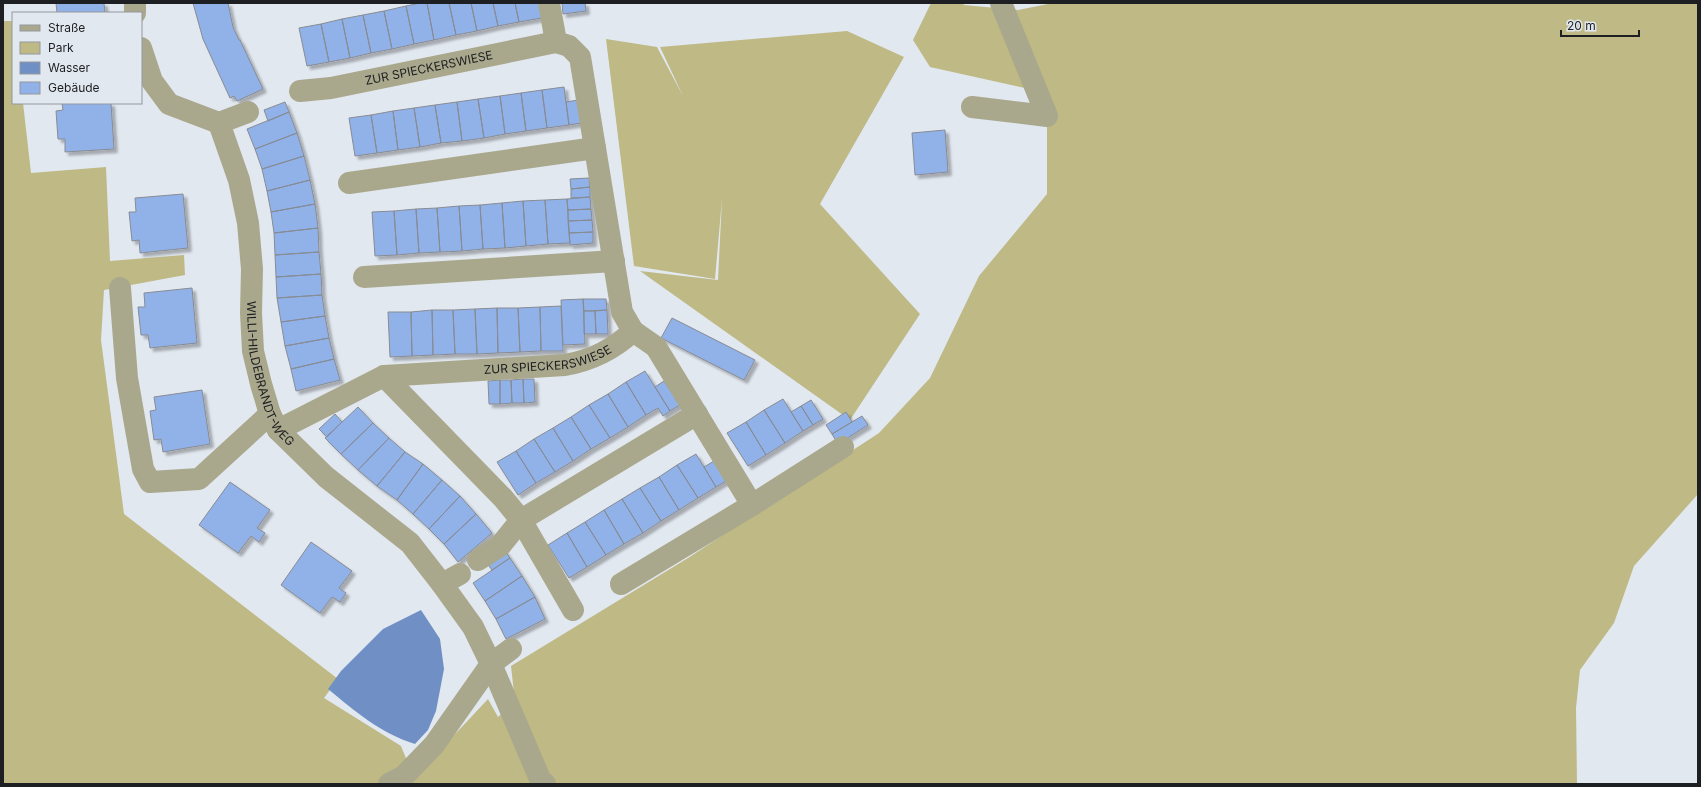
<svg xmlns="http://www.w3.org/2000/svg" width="1701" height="787" viewBox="0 0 1701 787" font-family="Inter,sans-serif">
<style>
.green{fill:#beb985}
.water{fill:#7090c5}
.building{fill:#91b2e9;stroke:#878b93;filter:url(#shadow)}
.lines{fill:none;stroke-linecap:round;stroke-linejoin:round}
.minor{stroke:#aaa88c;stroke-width:22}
.labels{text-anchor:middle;stroke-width:3.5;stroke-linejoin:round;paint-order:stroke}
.street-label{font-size:12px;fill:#1d1f22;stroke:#e2e8f0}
</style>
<defs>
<filter id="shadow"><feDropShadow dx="3.5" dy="3.5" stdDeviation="1" flood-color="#0004"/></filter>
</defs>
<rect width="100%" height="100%" fill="#e2e8f0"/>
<path class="green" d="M 931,3 L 963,3 L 964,5 L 1018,10 L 1053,3 L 1698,3 L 1698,494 L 1634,566 L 1614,623 L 1580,670 L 1576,708 L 1577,784 L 3,784 L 3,21 L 13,21 L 13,103 L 23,103 L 31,173 L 106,167 L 110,261 L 184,255 L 185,275 L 104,290 L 101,340 L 124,514 L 338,679 L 324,698 L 401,746 L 414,778 L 488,699 L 498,717 L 515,702 L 511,666 L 688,558 L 879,433 L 930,378 L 979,276 L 1047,194 L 1047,93 L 930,67 L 913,40 Z
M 847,31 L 904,57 L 820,204 L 920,314 L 850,420 L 640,271 L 718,280 L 722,199 L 715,279 L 634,266 L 606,39 L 657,47 L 683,96 L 660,47 Z"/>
<path class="water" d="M 421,610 L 440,639 L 444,669 L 436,711 L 428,730 L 415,744 C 380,733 356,712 328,689 L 341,671 L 383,629 Z"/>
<path class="building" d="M 56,3 L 104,3 L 105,13 L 57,13 Z
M 193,3 L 228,3 L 233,27 L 239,40 L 240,40 L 263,89 L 237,101 L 234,96 L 230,98 L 203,39 Z
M 420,3 L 427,3 L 434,40 L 414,44 L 406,6 Z
M 427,3 L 449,3 L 456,35 L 434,40 Z
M 449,3 L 471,3 L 477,31 L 456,35 Z
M 471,3 L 493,3 L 498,26 L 477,31 Z
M 493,3 L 515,3 L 519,22 L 498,26 Z
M 515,3 L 539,3 L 542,18 L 519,22 Z
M 562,3 L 585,3 L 586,11 L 563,14 Z
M 406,6 L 414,44 L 392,49 L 384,11 Z
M 384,11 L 392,49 L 371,53 L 363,15 Z
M 363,15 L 371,53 L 350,58 L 342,19 Z
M 342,19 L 350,58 L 329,62 L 321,24 Z
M 321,24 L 329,62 L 307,66 L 299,28 Z
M 564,87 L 569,125 L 547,128 L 542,90 Z
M 542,90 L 547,128 L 526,131 L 521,93 Z
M 521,93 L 526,131 L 505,134 L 500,96 Z
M 500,96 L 505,134 L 484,138 L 478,99 Z
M 478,99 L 484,138 L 462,141 L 457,102 Z
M 578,100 L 581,123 L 569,125 L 566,102 Z
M 285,102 L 289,112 L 268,121 L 264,110 Z
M 457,102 L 462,141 L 441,143 L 435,105 Z
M 62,103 L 111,103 L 114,149 L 65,152 L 65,139 L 58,139 L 56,111 L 63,110 Z
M 435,105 L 441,143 L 420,147 L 414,108 Z
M 414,108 L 420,147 L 398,150 L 393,111 Z
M 393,111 L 398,150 L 377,153 L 371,115 Z
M 289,112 L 297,133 L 255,149 L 247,129 Z
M 371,115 L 377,153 L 355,156 L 349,118 Z
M 945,130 L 948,172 L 915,175 L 912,133 Z
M 297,133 L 304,156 L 262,169 L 255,149 Z
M 304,156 L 310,180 L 267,191 L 262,169 Z
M 589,178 L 590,187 L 571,189 L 570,179 Z
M 310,180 L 315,204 L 271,212 L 267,191 Z
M 590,187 L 590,197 L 571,198 L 571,189 Z
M 183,194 L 188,248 L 140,253 L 139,240 L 132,241 L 129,212 L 136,212 L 135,198 Z
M 590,197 L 591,209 L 568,210 L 567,199 Z
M 567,199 L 570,243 L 548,244 L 545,200 Z
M 545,200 L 548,244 L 526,246 L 523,201 Z
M 523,201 L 526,246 L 505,248 L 502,203 Z
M 502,203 L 505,248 L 483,249 L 480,205 Z
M 315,204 L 318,228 L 274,233 L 271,212 Z
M 480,205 L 483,249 L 462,251 L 459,206 Z
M 459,206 L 462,251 L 440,252 L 437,208 Z
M 437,208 L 440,252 L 419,253 L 416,209 Z
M 416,209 L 419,253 L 397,255 L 394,211 Z
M 591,209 L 592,220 L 568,221 L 568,210 Z
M 394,211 L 397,255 L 375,256 L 372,212 Z
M 592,220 L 593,232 L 569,233 L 568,221 Z
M 318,228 L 319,252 L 275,255 L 274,233 Z
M 593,232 L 593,243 L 570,245 L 569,233 Z
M 319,252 L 321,274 L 276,277 L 275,255 Z
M 321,274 L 322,295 L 277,298 L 276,277 Z
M 192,288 L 197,343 L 150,348 L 148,335 L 141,335 L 138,307 L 145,307 L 144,293 Z
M 322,295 L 325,316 L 281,322 L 277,298 Z
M 583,299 L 585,344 L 563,345 L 561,300 Z
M 583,299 L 606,299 L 607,310 L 584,311 Z
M 561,306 L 563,351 L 541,351 L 540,307 Z
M 540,307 L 541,351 L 520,352 L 518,308 Z
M 497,308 L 498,353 L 477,354 L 475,309 Z
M 497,308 L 518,308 L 520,352 L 498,353 Z
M 475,309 L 477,354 L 455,354 L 453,310 Z
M 432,310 L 453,310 L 455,354 L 433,355 Z
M 432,310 L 433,355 L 412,356 L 411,312 Z
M 607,310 L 608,334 L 596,334 L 595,311 Z
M 584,311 L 595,311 L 596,334 L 584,334 Z
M 388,312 L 411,312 L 412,356 L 390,357 Z
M 325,316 L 329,338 L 285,346 L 281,322 Z
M 672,318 L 755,360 L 744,380 L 661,338 Z
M 329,338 L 334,359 L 291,369 L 285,346 Z
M 334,359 L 340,380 L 296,391 L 291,369 Z
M 645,371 L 670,411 L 663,416 L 658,408 L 646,415 L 626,382 Z
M 523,379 L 534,379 L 535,402 L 524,403 Z
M 523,379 L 524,403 L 512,403 L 511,380 Z
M 500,380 L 500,404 L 489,404 L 488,381 Z
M 500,380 L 511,380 L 512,403 L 500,404 Z
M 664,381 L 680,405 L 670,411 L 655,387 Z
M 626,382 L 646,415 L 628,427 L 608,394 Z
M 202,390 L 210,444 L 163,452 L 161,439 L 154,440 L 150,411 L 156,410 L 154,397 Z
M 608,394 L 628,427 L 610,438 L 589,405 Z
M 783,399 L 803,431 L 785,443 L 764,410 Z
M 811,400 L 823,419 L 813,425 L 801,406 Z
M 589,405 L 610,438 L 591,449 L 571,417 Z
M 801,406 L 813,425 L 803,431 L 791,412 Z
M 358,407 L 373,423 L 341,454 L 325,438 Z
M 764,410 L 785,443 L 766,455 L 746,422 Z
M 846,412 L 852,422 L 832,434 L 826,425 Z
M 335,414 L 342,422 L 327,437 L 319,429 Z
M 862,416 L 868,425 L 838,444 L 832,434 Z
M 571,417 L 591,449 L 573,461 L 553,428 Z
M 746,422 L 766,455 L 748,466 L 727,433 Z
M 373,423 L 389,438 L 358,470 L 341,454 Z
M 553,428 L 573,461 L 555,472 L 534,439 Z
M 389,438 L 405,452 L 377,486 L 358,470 Z
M 534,439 L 555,472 L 536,483 L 516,451 Z
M 516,451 L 536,483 L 518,495 L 497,462 Z
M 405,452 L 423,464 L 397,500 L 377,486 Z
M 696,454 L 716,487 L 698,498 L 677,465 Z
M 714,461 L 726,481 L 716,487 L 704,467 Z
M 423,464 L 442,480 L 413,514 L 397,500 Z
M 677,465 L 698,498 L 679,510 L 659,477 Z
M 659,477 L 679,510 L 661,521 L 640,488 Z
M 442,480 L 460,496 L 429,529 L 413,514 Z
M 230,482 L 270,510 L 257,528 L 265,533 L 259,542 L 251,536 L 238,553 L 199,525 Z
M 640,488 L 661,521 L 643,533 L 622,499 Z
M 460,496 L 476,514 L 444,544 L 429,529 Z
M 622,499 L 643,533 L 624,544 L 604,510 Z
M 604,510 L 624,544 L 606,555 L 585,522 Z
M 476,514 L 492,533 L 458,562 L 444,544 Z
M 585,522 L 606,555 L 587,567 L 567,533 Z
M 567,533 L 587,567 L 569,578 L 548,545 Z
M 311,542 L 352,571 L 339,588 L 346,593 L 340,602 L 332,597 L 320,613 L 281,585 Z
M 503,548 L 510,558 L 492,570 L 485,560 Z
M 510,558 L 522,576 L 485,601 L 473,583 Z
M 522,576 L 535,597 L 496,619 L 485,601 Z
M 535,597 L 545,619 L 506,639 L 496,619 Z"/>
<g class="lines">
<g class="minor">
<path d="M 135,3 L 135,13"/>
<path d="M 549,3 L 556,42 L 569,46 L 580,57 L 622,312 L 633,331"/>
<path id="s1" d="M 141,48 L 152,81 L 169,104 L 219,123 L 239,180 L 248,223 L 252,269 L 251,313 L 253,351 L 261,384 L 270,414 L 278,430 L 326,477 L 410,543 L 442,584 L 473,627 L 491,664 L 540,779 L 545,784"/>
<path id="s2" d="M 300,91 L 331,88 L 556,42"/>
<path d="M 972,107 L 1047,116 L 1001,3"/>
<path d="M 219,123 L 248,112"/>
<path d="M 349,183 L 595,148"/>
<path d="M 364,277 L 614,261"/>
<path d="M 120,288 L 127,378 L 143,469 L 150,482 L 199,479 L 270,414"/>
<path d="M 384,376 L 503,498 L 521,520 L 500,546 L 478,560"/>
<path id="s3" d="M 278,430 L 384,376 L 565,365 C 592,360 613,350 633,331 L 656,347 L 752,505"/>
<path d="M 442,584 L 460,574"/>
<path d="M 621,584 L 752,505 L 843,447"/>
<path d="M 573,610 L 521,520 L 697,414"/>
<path d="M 389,784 L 404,776 L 434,745 L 491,664 L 511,649"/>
</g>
</g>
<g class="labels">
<g class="street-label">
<text dy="4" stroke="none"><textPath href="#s2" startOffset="131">ZUR SPIECKERSWIESE</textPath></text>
<text dy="4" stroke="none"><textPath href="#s3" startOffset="284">ZUR SPIECKERSWIESE</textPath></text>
<text dy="4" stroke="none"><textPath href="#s1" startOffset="376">WILLI-HILDEBRANDT-WEG</textPath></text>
</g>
</g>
<rect width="1701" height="787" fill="none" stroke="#1d1f22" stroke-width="8"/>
<rect x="12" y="12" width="130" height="92" fill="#e2e8f0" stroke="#93989e"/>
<rect x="20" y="25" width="20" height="6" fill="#aaa88c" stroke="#93989e"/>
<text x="48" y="32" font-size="12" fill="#1d1f22">Straße</text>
<rect x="20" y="42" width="20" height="12" fill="#beb985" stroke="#93989e"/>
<text x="48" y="52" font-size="12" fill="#1d1f22">Park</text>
<rect x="20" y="62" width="20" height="12" fill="#7090c5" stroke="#93989e"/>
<text x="48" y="72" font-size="12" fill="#1d1f22">Wasser</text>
<rect x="20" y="82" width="20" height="12" fill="#91b2e9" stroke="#93989e"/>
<text x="48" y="92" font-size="12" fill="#1d1f22">Gebäude</text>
<path d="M1561 30v6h78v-6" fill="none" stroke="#1d1f22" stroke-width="2"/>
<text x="1567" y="30" font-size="12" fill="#1d1f22" stroke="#e2e8f0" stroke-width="3" paint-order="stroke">20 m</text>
</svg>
